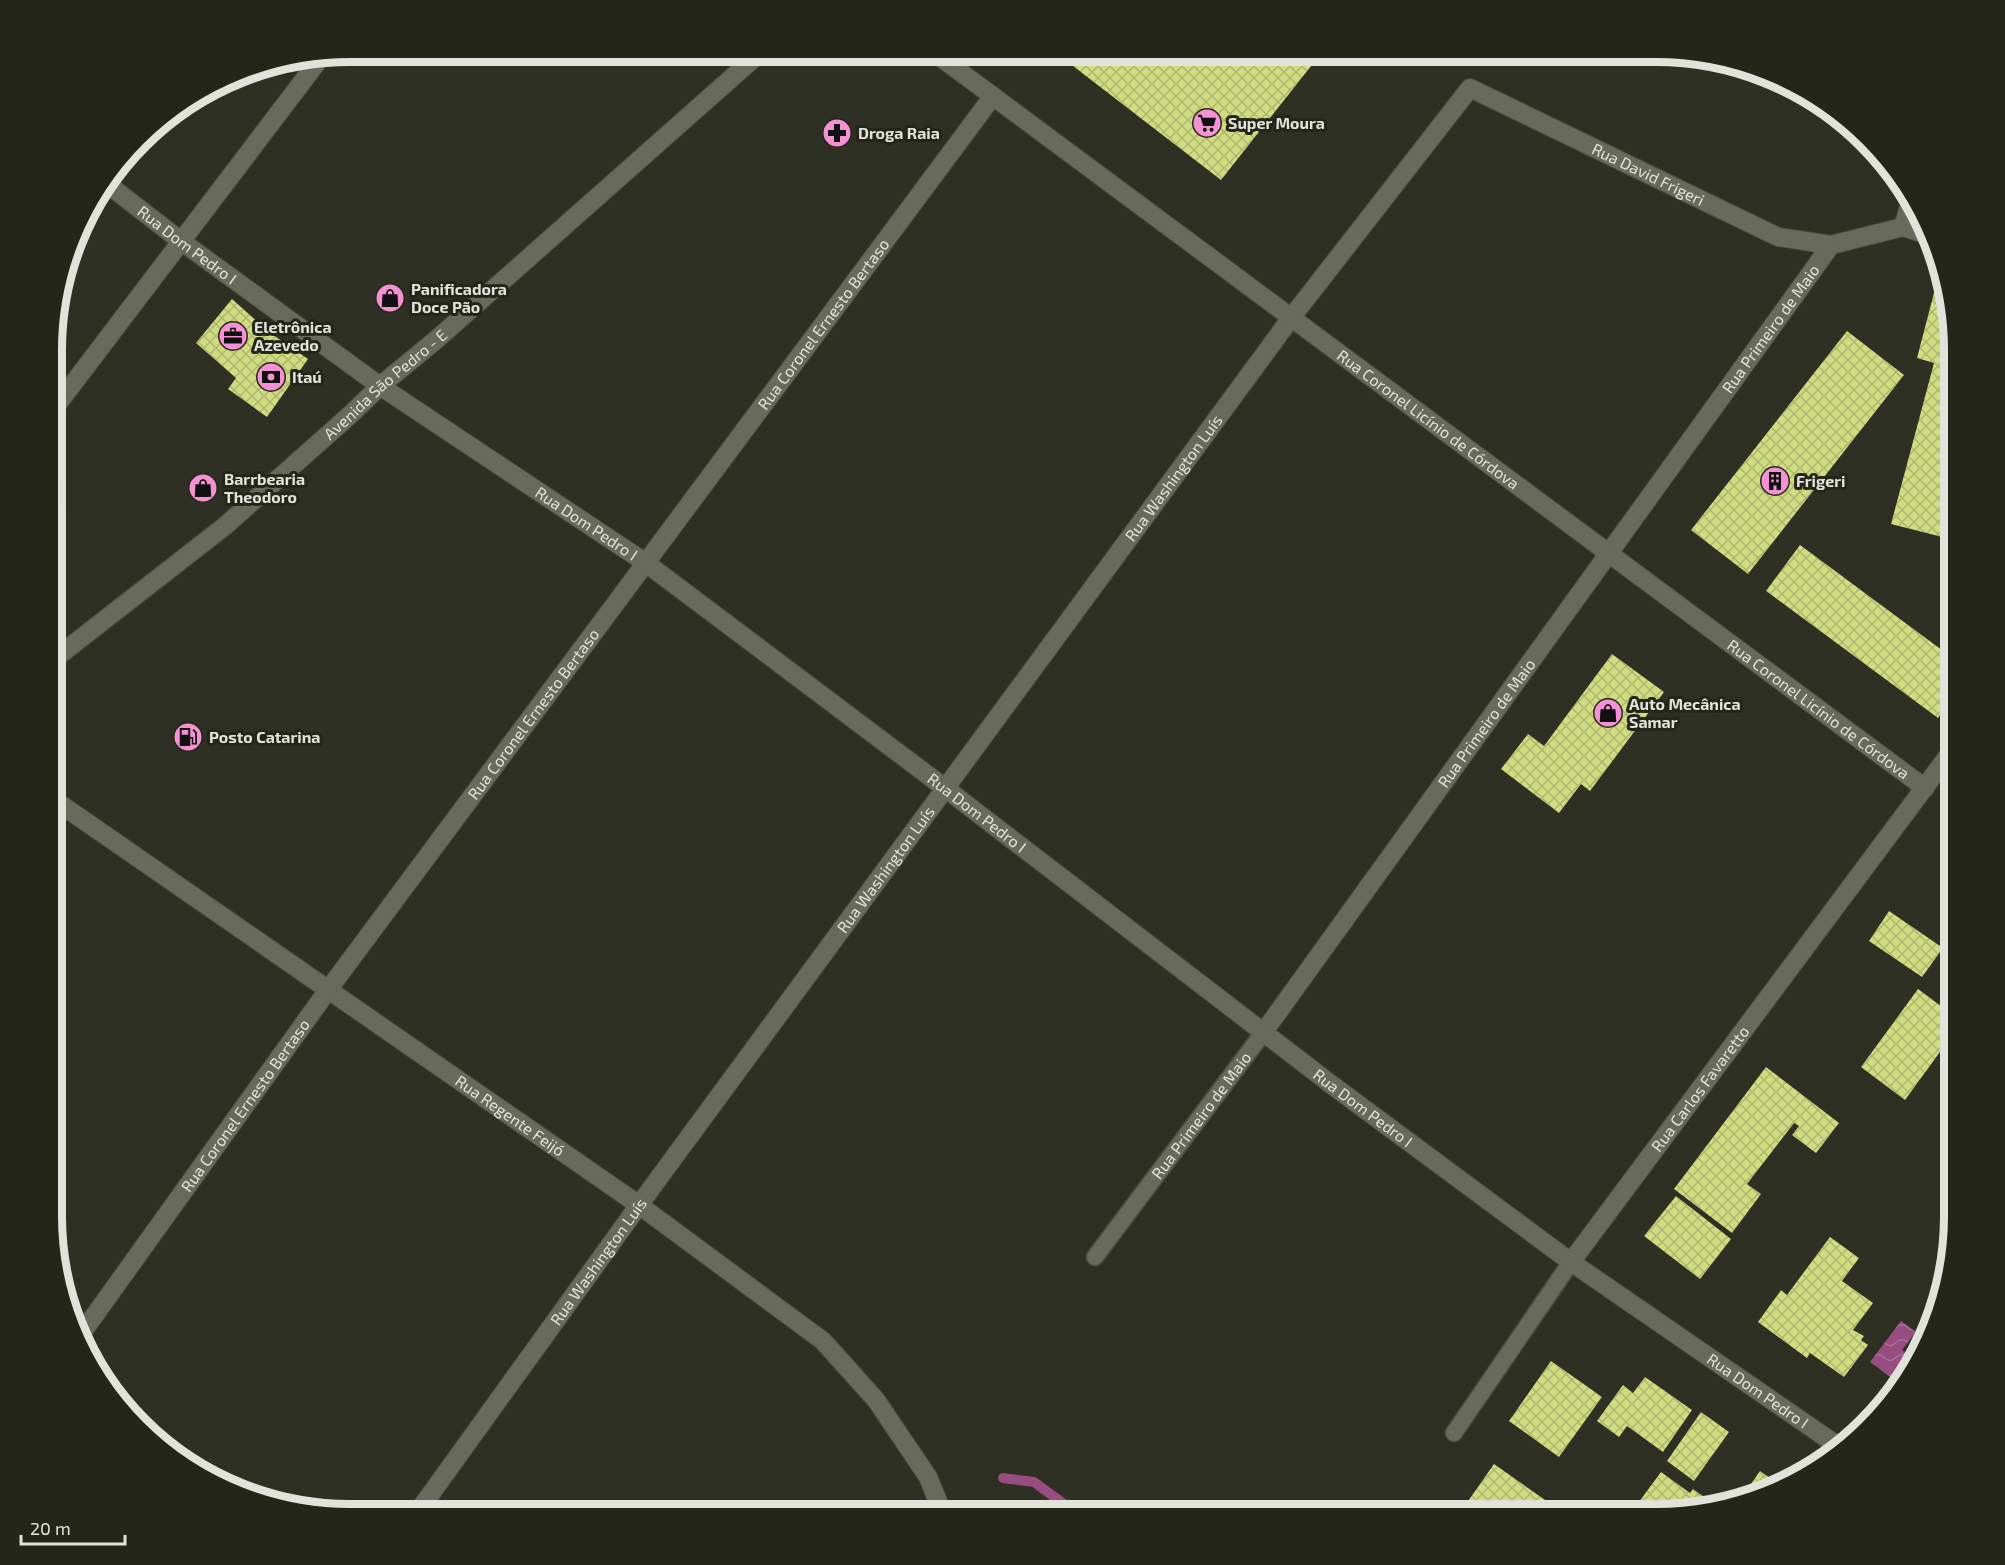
<svg xmlns="http://www.w3.org/2000/svg" width="2005" height="1565" viewBox="0 0 2005 1565" font-family="'Exo 2',sans-serif">
<style>
.water{fill:url(#water-waves)}
.lines{fill:none;stroke-linecap:round;stroke-linejoin:round}
.stream{stroke:#974d7f;stroke-width:10}
.building{fill:url(#building-cross-hatch)}
.service-casing{stroke:#4c4d42;stroke-width:19}
.minor-casing{stroke:#4c4d42;stroke-width:20}
.tertiary-casing{stroke:#4c4d42;stroke-width:20}
.secondary-casing{stroke:#4c4d42;stroke-width:20}
.service{stroke:#686a5c;stroke-width:16}
.minor{stroke:#686a5c;stroke-width:18}
.tertiary{stroke:#686a5c;stroke-width:18}
.secondary{stroke:#686a5c;stroke-width:18}
.labels{text-anchor:middle;stroke-width:6;stroke-linejoin:round;paint-order:stroke}
.poi-label{font-size:16px;font-weight:bold;fill:#e1e3da;stroke:#25261a;text-anchor:start}
.street-label{font-size:16px;fill:#e1e3da;stroke:#25261a}
.rim{fill:none;stroke:#e1e3da;stroke-width:8}
</style>
<defs>
<pattern id="water-waves" width="16" height="10" patternUnits="userSpaceOnUse" patternTransform="scale(1.5)"><rect width="16" height="10" fill="#974d7f"/><path d="M0 5q4-4 8 0t8 0" fill="none" stroke="#aa6f96"/></pattern>
<pattern id="building-cross-hatch" width="8" height="8" patternUnits="userSpaceOnUse" patternTransform="scale(1.5)"><rect width="8" height="8" fill="#d0dc7f"/><path d="M0 0l8 8M0 8l8-8" fill="none" stroke="#adb670"/></pattern>
</defs>
<rect width="100%" height="100%" fill="#2e3023"/>
<path class="water" d="M 1901,1321 L 1916,1332 L 1902,1350 L 1913,1358 L 1896,1381 L 1870,1362 Z"/>
<g class="lines">
<path class="stream" d="M 1003,1478 L 1034,1482 L 1064,1504 L 1071,1514"/>
</g>
<path class="building" d="M 1085,51 L 1323,51 L 1221,180 L 1073,66 Z
M 1935,289 L 1942,291 L 1954,350 L 1954,540 L 1891,524 L 1934,363 L 1917,358 Z
M 232,299 L 269,332 L 308,359 L 267,417 L 228,389 L 236,378 L 196,343 Z
M 1847,331 L 1904,375 L 1748,574 L 1691,530 Z
M 202,475 L 216,485 L 205,501 L 190,490 Z
M 1800,545 L 1954,659 L 1954,697 L 1938,718 L 1766,591 Z
M 1612,654 L 1664,692 L 1590,791 L 1581,784 L 1559,813 L 1501,769 L 1528,734 L 1544,746 Z
M 1889,911 L 1943,948 L 1922,977 L 1869,941 Z
M 1918,989 L 1953,1015 L 1953,1034 L 1905,1100 L 1861,1067 Z
M 1766,1067 L 1839,1123 L 1816,1153 L 1792,1135 L 1799,1126 L 1794,1123 L 1747,1184 L 1761,1194 L 1732,1233 L 1674,1189 Z
M 1676,1196 L 1731,1239 L 1700,1279 L 1644,1236 Z
M 1830,1237 L 1859,1258 L 1842,1281 L 1873,1303 L 1853,1330 L 1864,1336 L 1861,1340 L 1868,1345 L 1844,1377 L 1810,1353 L 1807,1358 L 1758,1322 L 1781,1290 L 1787,1295 Z
M 1551,1361 L 1602,1397 L 1559,1457 L 1509,1421 Z
M 1645,1377 L 1692,1410 L 1663,1452 L 1627,1426 L 1619,1437 L 1597,1421 L 1623,1385 L 1633,1393 Z
M 1701,1412 L 1729,1432 L 1694,1481 L 1667,1461 Z
M 1494,1464 L 1565,1514 L 1459,1514 Z
M 1760,1471 L 1780,1485 L 1770,1491 L 1742,1497 Z
M 1661,1472 L 1690,1493 L 1693,1489 L 1704,1497 L 1698,1505 L 1655,1514 L 1638,1514 L 1633,1510 Z"/>
<g class="lines">
<g class="service-casing">
<g id="service">
<path id="s1" d="M 1095,1257 L 1263,1033"/>
<path d="M 1454,1433 L 1571,1262"/>
</g>
</g>
<g class="minor-casing">
<g id="minor">
<path id="s2" d="M 106,183 L 181,241 L 380,386"/>
<path d="M 1903,227 L 1931,236"/>
<path d="M 1903,227 L 1911,200"/>
<path d="M 53,410 L 322,56"/>
<path id="s3" d="M 53,799 L 639,1205 L 823,1341 L 876,1400 L 928,1477 L 943,1514"/>
<path id="s4" d="M 1263,1033 L 1831,245 L 1903,227"/>
<path id="s5" d="M 1571,1262 L 1954,748"/>
<path id="s6" d="M 79,1337 L 328,990 L 993,96"/>
<path id="s7" d="M 417,1513 L 639,1205 L 1291,318 L 1470,88 L 1778,237 L 1831,245"/>
</g>
</g>
<g class="tertiary-casing">
<g id="tertiary">
<path id="s8" d="M 932,51 L 1925,788"/>
<path id="s9" d="M 380,386 L 646,563 L 945,788 L 1332,1085 L 1571,1262 L 1841,1448"/>
</g>
</g>
<g class="secondary-casing">
<g id="secondary">
<path id="s10" d="M 53,660 L 225,526 L 350,415 L 380,386 L 437,339 L 762,51"/>
</g>
</g>
<use href="#service" class="service"/>
<use href="#minor" class="minor"/>
<use href="#tertiary" class="tertiary"/>
<use href="#secondary" class="secondary"/>
</g>
<defs>
<g id="supermarket-disc" transform="scale(1.5)"><circle r="9.5" fill="#f491d3" stroke="#25261a"/><path d="M-6-5.5h2.5l.6 2H6L4.5 2H-2.5L-4.4-4H-6ZM-1.5 3.2a1.3 1.3 0 1 0 .1 0ZM3 3.2a1.3 1.3 0 1 0 .1 0Z" fill="#111"/></g>
<g id="pharmacy-disc" transform="scale(1.5)"><circle r="9.5" fill="#f491d3" stroke="#25261a"/><path d="M-2-6h4v4h4v4h-4v4h-4v-4h-4v-4h4Z" fill="#111"/></g>
<g id="shop-disc" transform="scale(1.5)"><circle r="9.5" fill="#f491d3" stroke="#25261a"/><path d="M-5-2.5h2.3a2.7 3.5 0 0 1 5.4 0H5L5.5 6h-11ZM-1.5-2.5h3a1.5 2.3 0 0 0-3 0Z" fill="#111"/></g>
<g id="office-disc" transform="scale(1.5)"><circle r="9.5" fill="#f491d3" stroke="#25261a"/><path d="M-6-3h4V-5.5h4V-3h4V5H-6ZM-1-4.5V-3h2v-1.5ZM-6 0V1H6V0Z" fill="#111"/></g>
<g id="bank-disc" transform="scale(1.5)"><circle r="9.5" fill="#f491d3" stroke="#25261a"/><path d="M-6-4H6V4H-6ZM0-2.3a2.3 2.3 0 1 0 0 4.6a2.3 2.3 0 1 0 0-4.6Z" fill="#111"/></g>
<g id="building-disc" transform="scale(1.5)"><circle r="9.5" fill="#f491d3" stroke="#25261a"/><path d="M-4-6H4V6H1V3H-1V6H-4ZM-2.5-4.3h1.7v1.8h-1.7ZM.8-4.3h1.7v1.8H.8ZM-2.5-1h1.7V.8h-1.7ZM.8-1h1.7V.8H.8Z" fill="#111"/></g>
<g id="fuel-disc" transform="scale(1.5)"><circle r="9.5" fill="#f491d3" stroke="#25261a"/><path d="M-5.5-6h7V0h2V4h1.3V-2.5L3-4.5l.8-.8L6-3V5H2.5V1h-1V6h-7ZM-4.2-4.7v3.2H.2V-4.7Z" fill="#111"/></g>
</defs>
<g fill-rule="evenodd">
<use href="#supermarket-disc" x="1207" y="123"/>
<use href="#pharmacy-disc" x="837" y="133"/>
<use href="#shop-disc" x="390" y="298"/>
<use href="#office-disc" x="233" y="336"/>
<use href="#bank-disc" x="271" y="377"/>
<use href="#building-disc" x="1775" y="481"/>
<use href="#shop-disc" x="203" y="488"/>
<use href="#shop-disc" x="1608" y="713"/>
<use href="#fuel-disc" x="188" y="737"/>
</g>
<g class="labels">
<g class="poi-label">
<text x="1228" y="129">Super Moura</text>
<text x="858" y="139">Droga Raia</text>
<text x="411" y="295">Panificadora<tspan x="411" dy="18">Doce Pão</tspan></text>
<text x="254" y="333">Eletrônica<tspan x="254" dy="18">Azevedo</tspan></text>
<text x="292" y="383">Itaú</text>
<text x="224" y="485">Barrbearia<tspan x="224" dy="18">Theodoro</tspan></text>
<text x="1796" y="487">Frigeri</text>
<text x="1629" y="710">Auto Mecânica<tspan x="1629" dy="18">Samar</tspan></text>
<text x="209" y="743">Posto Catarina</text>
</g>
<g class="street-label">
<text dy="6" stroke="none"><textPath href="#s7" startOffset="1970">Rua David Frigeri</textPath></text>
<text dy="6" stroke="none"><textPath href="#s2" startOffset="102">Rua Dom Pedro I</textPath></text>
<text dy="6" stroke="none"><textPath href="#s6" startOffset="1257">Rua Coronel Ernesto Bertaso</textPath></text>
<text dy="6" stroke="none"><textPath href="#s4" startOffset="868">Rua Primeiro de Maio</textPath></text>
<text dy="6" stroke="none"><textPath href="#s10" startOffset="432">Avenida São Pedro - E</textPath></text>
<text dy="6" stroke="none"><textPath href="#s8" startOffset="618">Rua Coronel Licínio de Córdova</textPath></text>
<text dy="6" stroke="none"><textPath href="#s7" startOffset="1282">Rua Washington Luís</textPath></text>
<text dy="6" stroke="none"><textPath href="#s9" startOffset="248">Rua Dom Pedro I</textPath></text>
<text dy="6" stroke="none"><textPath href="#s8" startOffset="1104">Rua Coronel Licínio de Córdova</textPath></text>
<text dy="6" stroke="none"><textPath href="#s6" startOffset="771">Rua Coronel Ernesto Bertaso</textPath></text>
<text dy="6" stroke="none"><textPath href="#s4" startOffset="382">Rua Primeiro de Maio</textPath></text>
<text dy="6" stroke="none"><textPath href="#s9" startOffset="734">Rua Dom Pedro I</textPath></text>
<text dy="6" stroke="none"><textPath href="#s7" startOffset="796">Rua Washington Luís</textPath></text>
<text dy="6" stroke="none"><textPath href="#s5" startOffset="216">Rua Carlos Favaretto</textPath></text>
<text dy="6" stroke="none"><textPath href="#s6" startOffset="285">Rua Coronel Ernesto Bertaso</textPath></text>
<text dy="6" stroke="none"><textPath href="#s9" startOffset="1220">Rua Dom Pedro I</textPath></text>
<text dy="6" stroke="none"><textPath href="#s3" startOffset="556">Rua Regente Feijó</textPath></text>
<text dy="6" stroke="none"><textPath href="#s1" startOffset="177">Rua Primeiro de Maio</textPath></text>
<text dy="6" stroke="none"><textPath href="#s7" startOffset="310">Rua Washington Luís</textPath></text>
<text dy="6" stroke="none"><textPath href="#s9" startOffset="1706">Rua Dom Pedro I</textPath></text>
</g>
</g>
<path d="M0 0H2005V1565H0ZM350 62H1656A288 288 0 0 1 1944 350V1216A288 288 0 0 1 1656 1504H350A288 288 0 0 1 62 1216V350A288 288 0 0 1 350 62Z" fill="#25261a" fill-rule="evenodd"/>
<path class="rim" d="M350 62H1656A288 288 0 0 1 1944 350V1216A288 288 0 0 1 1656 1504H350A288 288 0 0 1 62 1216V350A288 288 0 0 1 350 62Z"/>
<path d="M21 1535v9h104v-9" fill="none" stroke="#e1e3da" stroke-width="3"/>
<text x="30" y="1535" font-size="18" fill="#e1e3da" stroke="#25261a" stroke-width="4.5" paint-order="stroke">20 m</text>
</svg>
